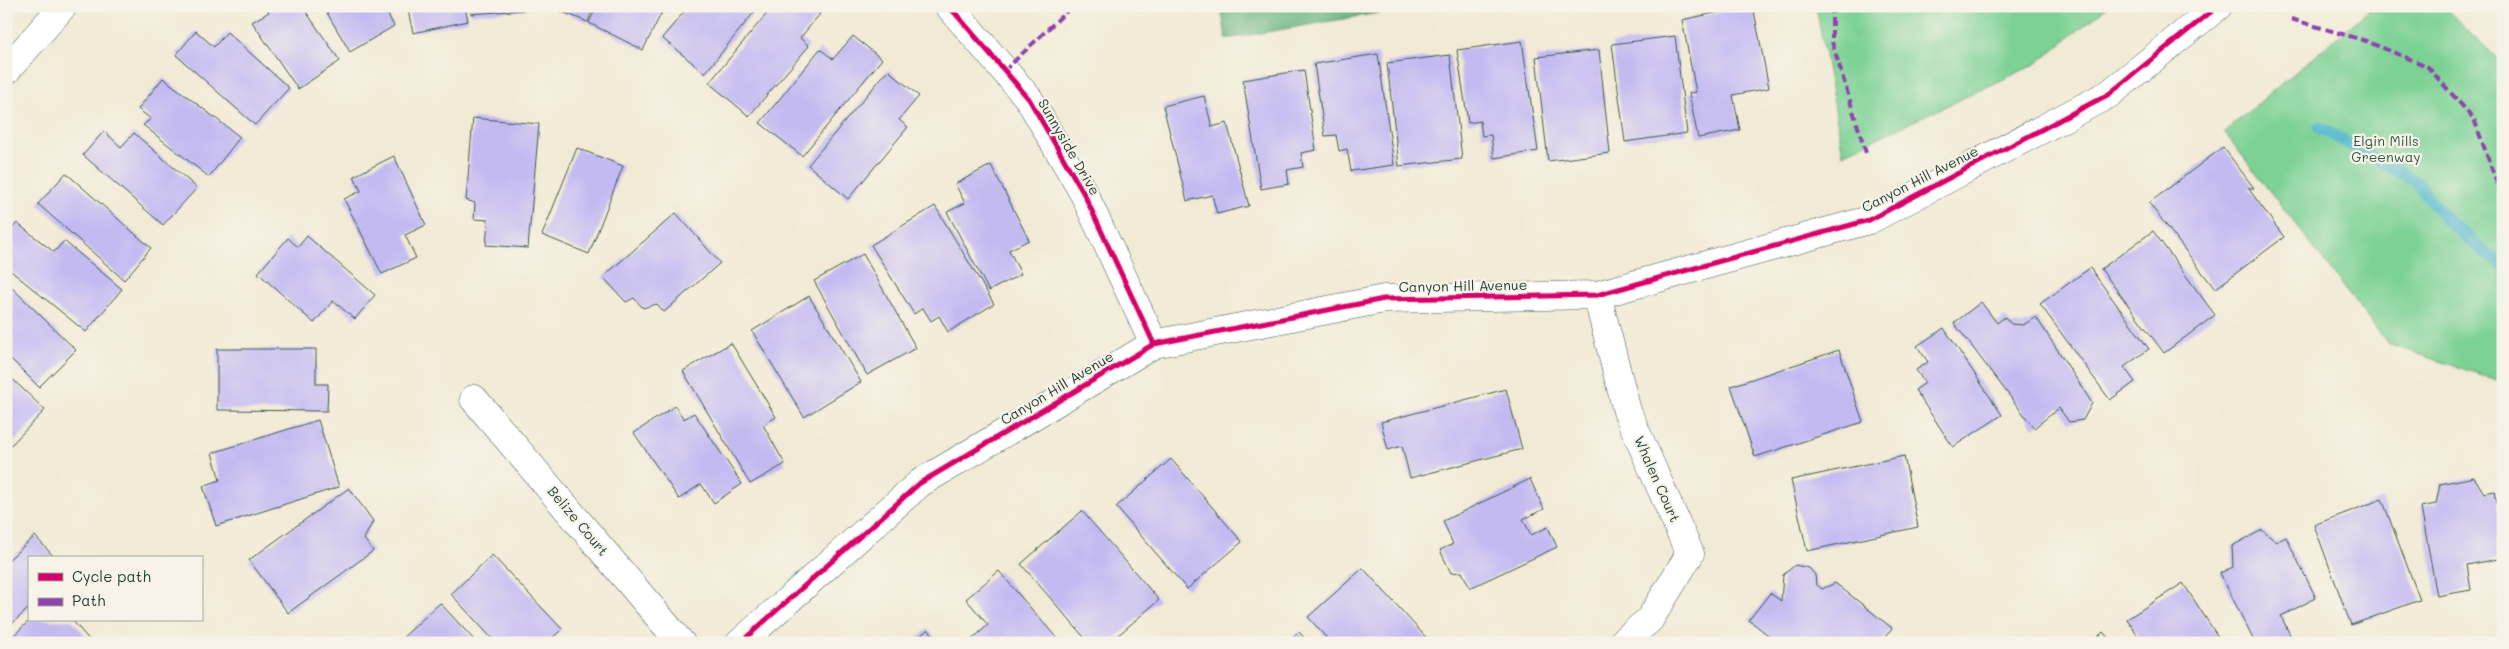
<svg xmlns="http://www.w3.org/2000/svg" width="2509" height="649" viewBox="0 0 2509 649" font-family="Mali,sans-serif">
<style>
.green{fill:#7cd194;stroke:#4e8764}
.forest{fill:#65b37e;stroke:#427859}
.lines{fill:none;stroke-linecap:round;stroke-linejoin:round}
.stream{stroke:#4eb6cd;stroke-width:12}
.building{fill:#c3baf2}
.minor-casing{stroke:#3e574c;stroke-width:29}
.tertiary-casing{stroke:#3e574c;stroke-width:29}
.minor{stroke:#fff;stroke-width:28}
.tertiary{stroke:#fff;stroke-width:28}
.quiet{stroke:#8e44ad;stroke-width:4;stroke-dasharray:8 4;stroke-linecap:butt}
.cycleway-casing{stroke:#f7f3e8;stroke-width:8}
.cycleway{stroke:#d6006c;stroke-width:5}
.labels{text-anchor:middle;stroke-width:4.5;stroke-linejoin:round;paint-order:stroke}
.park-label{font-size:14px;fill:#325b47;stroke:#f7f3e8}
.street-label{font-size:14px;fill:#1f3d34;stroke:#f7f3e8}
</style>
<rect width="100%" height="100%" fill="#f7f3e8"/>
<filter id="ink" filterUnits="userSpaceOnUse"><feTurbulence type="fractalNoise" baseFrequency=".02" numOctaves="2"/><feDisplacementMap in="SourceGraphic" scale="10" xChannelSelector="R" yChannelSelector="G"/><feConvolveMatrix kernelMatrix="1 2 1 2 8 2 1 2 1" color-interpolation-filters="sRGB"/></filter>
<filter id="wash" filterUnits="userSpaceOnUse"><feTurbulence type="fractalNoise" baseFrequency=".0096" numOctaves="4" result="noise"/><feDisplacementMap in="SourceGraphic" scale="20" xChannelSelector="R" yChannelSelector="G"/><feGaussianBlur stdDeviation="1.12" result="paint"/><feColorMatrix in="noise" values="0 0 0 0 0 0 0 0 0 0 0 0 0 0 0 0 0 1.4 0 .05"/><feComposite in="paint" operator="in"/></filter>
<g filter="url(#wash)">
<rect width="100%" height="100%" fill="#f1ead4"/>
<path class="green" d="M 1816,6 L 2108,6 L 2036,64 L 1843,154 Z
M 2374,6 L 2443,6 L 2503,64 L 2503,382 L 2388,344 L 2224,132 Z"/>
<path class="forest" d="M 1221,6 L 1420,6 L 1226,39 Z"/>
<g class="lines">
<path class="stream" d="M 2319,127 L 2414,180 L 2447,220 L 2503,267"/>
</g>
<g id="blocks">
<path class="building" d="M 265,6 L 302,6 L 340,61 L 298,89 L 252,22 L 269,12 Z
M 323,6 L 383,6 L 394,26 L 350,52 Z
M 407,6 L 465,6 L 468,21 L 413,33 Z
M 470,6 L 524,6 L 524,10 L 471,14 Z
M 547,6 L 594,6 L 588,22 Z
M 597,6 L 665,6 L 643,50 L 589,23 Z
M 689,6 L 759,6 L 705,73 L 662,38 Z
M 773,6 L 811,6 L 820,14 L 800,38 L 809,46 L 749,116 L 709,83 Z
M 1747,6 L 1753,6 L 1769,88 L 1733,95 L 1740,130 L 1698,138 L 1689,93 L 1696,92 L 1682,20 Z
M 196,31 L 214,47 L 227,32 L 289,88 L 255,125 L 176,55 Z
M 853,36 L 882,59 L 802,156 L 760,123 L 820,49 L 833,59 Z
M 1675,36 L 1687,133 L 1625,142 L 1612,44 Z
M 1522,41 L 1538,151 L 1494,158 L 1491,135 L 1482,136 L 1480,121 L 1468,123 L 1457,50 Z
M 1599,50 L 1610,153 L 1548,161 L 1536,57 Z
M 1378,54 L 1394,165 L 1351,171 L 1347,149 L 1339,151 L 1336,135 L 1325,136 L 1314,64 Z
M 1450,55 L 1462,159 L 1399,166 L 1387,63 Z
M 888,70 L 919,96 L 899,120 L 908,127 L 848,199 L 808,165 Z
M 1304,70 L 1316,150 L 1301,153 L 1303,167 L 1287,170 L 1289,184 L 1261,189 L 1243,80 Z
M 163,78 L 240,137 L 209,177 L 143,125 L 151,119 L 138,109 Z
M 1204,96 L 1212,127 L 1227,123 L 1249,206 L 1217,214 L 1212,195 L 1187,201 L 1163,106 Z
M 473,118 L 539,124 L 528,248 L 486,245 L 488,220 L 474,219 L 475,203 L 466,200 Z
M 104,131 L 121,147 L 134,133 L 197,188 L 163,225 L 83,155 Z
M 2223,147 L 2254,188 L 2248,188 L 2284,237 L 2215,289 L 2149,203 Z
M 577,148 L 623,166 L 589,254 L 542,235 Z
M 394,156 L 426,225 L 405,235 L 416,258 L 382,274 L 344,199 L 361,191 L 354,176 Z
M 991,165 L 1029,240 L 1009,250 L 1021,274 L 989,291 L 947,212 L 965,203 L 955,184 Z
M 66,173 L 151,248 L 124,280 L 38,204 Z
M 935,206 L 994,304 L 948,332 L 939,316 L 931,321 L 923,308 L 914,314 L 871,245 Z
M 676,213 L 720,263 L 664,312 L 657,304 L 643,308 L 634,298 L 626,302 L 603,277 Z
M 17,223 L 54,252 L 64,241 L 122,289 L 86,332 L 6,267 L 6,236 Z
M 2153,231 L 2215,315 L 2164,353 L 2101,269 Z
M 307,236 L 375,295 L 355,319 L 333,301 L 314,323 L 258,273 L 288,238 L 298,247 Z
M 863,254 L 916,348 L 867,375 L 814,281 Z
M 2090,268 L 2149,349 L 2124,367 L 2135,382 L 2110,400 L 2040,304 Z
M 6,282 L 76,350 L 39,387 L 6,354 Z
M 809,296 L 861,382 L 804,417 L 752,331 Z
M 1981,302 L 1997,323 L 2005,317 L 2011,324 L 2023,325 L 2036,317 L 2092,403 L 2083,420 L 2069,422 L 2059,408 L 2034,428 L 1954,323 Z
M 1944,328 L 2002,415 L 1953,447 L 1915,390 L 1925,383 L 1916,370 L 1928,362 L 1917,346 Z
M 731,343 L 776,417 L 763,425 L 785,464 L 750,484 L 683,371 Z
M 217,349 L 316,349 L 316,384 L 328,384 L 327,411 L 217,410 Z
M 1839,350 L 1863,422 L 1755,457 L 1731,386 Z
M 6,373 L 45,410 L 9,447 L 6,444 Z
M 1506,389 L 1522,449 L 1410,478 L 1402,446 L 1388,450 L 1381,422 Z
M 675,406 L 684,419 L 694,413 L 742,484 L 714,503 L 701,484 L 679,499 L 634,433 Z
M 318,420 L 339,487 L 216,526 L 203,486 L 220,480 L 212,453 Z
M 1904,456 L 1918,527 L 1807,551 L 1791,480 Z
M 1171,459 L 1242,542 L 1187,589 L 1116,507 Z
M 2474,477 L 2484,493 L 2495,491 L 2503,536 L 2503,558 L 2467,565 L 2471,590 L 2437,596 L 2421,507 L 2436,504 L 2440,484 Z
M 1530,479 L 1544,509 L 1523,519 L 1531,535 L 1548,527 L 1557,547 L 1470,588 L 1462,572 L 1451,573 L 1440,550 L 1453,544 L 1443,521 Z
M 349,488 L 373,521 L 364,539 L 373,551 L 288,613 L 249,560 Z
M 2382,499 L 2420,600 L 2351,625 L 2314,525 Z
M 1082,511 L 1159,600 L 1109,643 L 1089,643 L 1021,564 Z
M 2262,530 L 2276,542 L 2286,537 L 2316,598 L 2281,616 L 2292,639 L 2284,643 L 2255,643 L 2220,573 L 2233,567 L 2232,546 Z
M 35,536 L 55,558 L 29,558 L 29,608 L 6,629 L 6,562 Z
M 492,555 L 562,629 L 547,643 L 496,643 L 451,594 Z
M 1795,565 L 1809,568 L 1815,575 L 1816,584 L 1822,589 L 1835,583 L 1892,628 L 1881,643 L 1778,643 L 1749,620 L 1770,593 L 1781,601 L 1783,575 Z
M 1363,568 L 1431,643 L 1331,643 L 1308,617 Z
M 999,571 L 1021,597 L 1061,643 L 968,643 L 988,625 L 966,599 Z
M 2183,583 L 2222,643 L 2142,643 L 2127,619 Z
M 440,603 L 477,643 L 397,643 Z
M 30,620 L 72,620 L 92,643 L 6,643 Z
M 928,629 L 940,643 L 912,643 Z
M 1299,632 L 1309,643 L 1287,643 Z
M 2103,632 L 2113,643 L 2092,643 Z"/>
</g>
</g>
<g filter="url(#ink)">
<use href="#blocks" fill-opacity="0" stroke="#3e574c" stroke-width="1"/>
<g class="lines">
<g class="minor-casing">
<path id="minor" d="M 949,6 L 1029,99 L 1084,194 L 1154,344
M 6,71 L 63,6
M 1597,295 L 1627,411 L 1690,554 L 1650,619 L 1622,643
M 474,399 L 681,643"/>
</g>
<g class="tertiary-casing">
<path id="tertiary" d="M 740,643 L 920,483 L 1154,344 L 1384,299 L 1597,295 L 1869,220 L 2109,94 L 2218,6"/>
</g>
<use href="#minor" class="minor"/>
<use href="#tertiary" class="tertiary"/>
<path class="quiet" d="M 1832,6 L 1832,42 L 1866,153
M 2291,19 L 2366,41 L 2427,66 L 2474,119 L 2503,200
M 1004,71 L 1072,6"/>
<g class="cycleway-casing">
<path id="cycleway" d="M 949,6 L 1029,99 L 1084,194 L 1154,344
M 740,643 L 920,483 L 1154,344 L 1384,299 L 1597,295 L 1869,220 L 2109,94 L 2218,6"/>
</g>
<use href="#cycleway" class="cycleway"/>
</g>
</g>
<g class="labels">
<g class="park-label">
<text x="2386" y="146">Elgin Mills<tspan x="2386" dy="16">Greenway</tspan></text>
</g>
<g class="street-label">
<text transform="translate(1069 147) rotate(60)" y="5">Sunnyside Drive</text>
<text transform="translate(1920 179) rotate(-27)" y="5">Canyon Hill Avenue</text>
<text transform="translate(1463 286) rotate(-1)" y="5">Canyon Hill Avenue</text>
<text transform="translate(1057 388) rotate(-31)" y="5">Canyon Hill Avenue</text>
<text transform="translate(1657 479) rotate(66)" y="5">Whalen Court</text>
<text transform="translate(578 521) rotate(50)" y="5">Belize Court</text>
</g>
</g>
<rect width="2509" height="649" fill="none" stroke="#f7f3e8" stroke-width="25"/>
<rect x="28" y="556" width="175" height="65" fill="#f7f3e8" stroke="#a1aaa0"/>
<rect x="38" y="573" width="25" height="8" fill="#d6006c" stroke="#a1aaa0"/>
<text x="72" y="582" font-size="15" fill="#1f3d34">Cycle path</text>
<rect x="38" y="598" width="25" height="8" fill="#8e44ad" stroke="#a1aaa0"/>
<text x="72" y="606" font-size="15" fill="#1f3d34">Path</text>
</svg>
